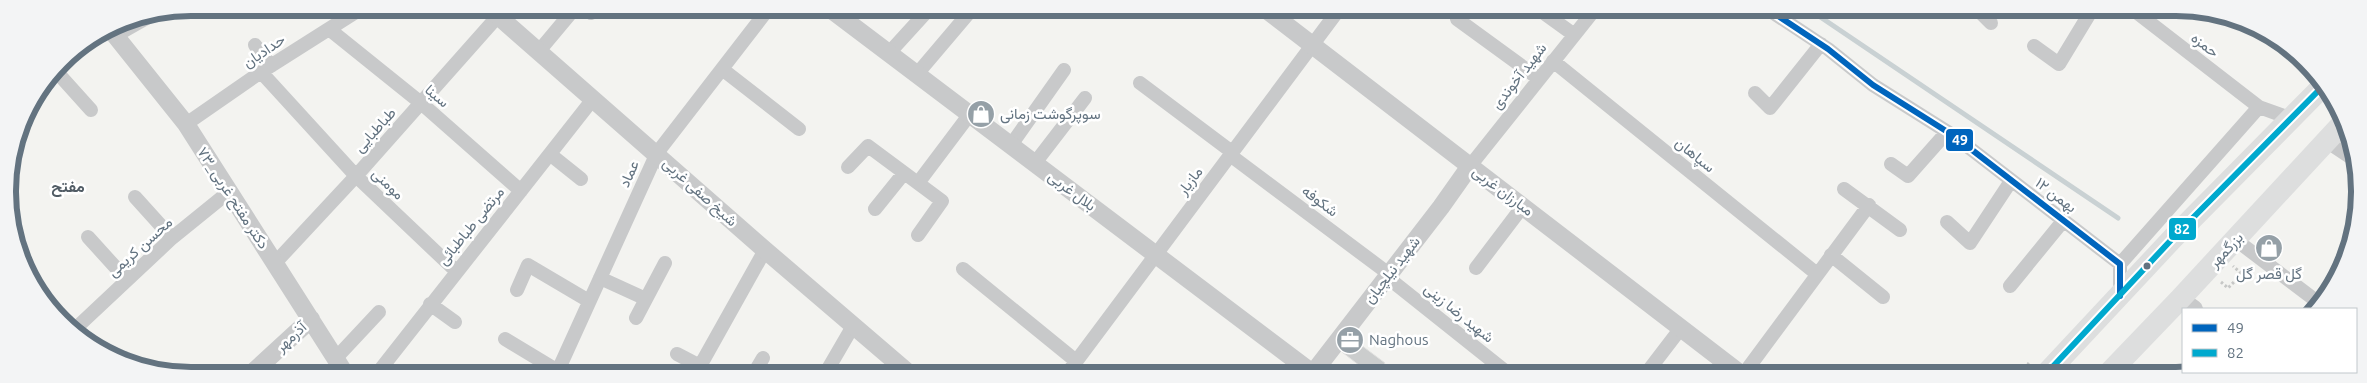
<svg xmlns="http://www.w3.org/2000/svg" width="2367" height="383" viewBox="0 0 2367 383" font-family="Ubuntu,Vazirmatn,sans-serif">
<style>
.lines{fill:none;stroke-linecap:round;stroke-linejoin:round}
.stream{stroke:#c9d1d3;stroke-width:5}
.building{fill:#cbcdcd;stroke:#e2e2e0}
.path{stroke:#c6c7c6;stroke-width:3;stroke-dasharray:2.5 2.5;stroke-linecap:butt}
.minor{stroke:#c8c9ca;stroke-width:14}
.tertiary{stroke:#c8c9ca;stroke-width:18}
.primary{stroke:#dddede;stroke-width:22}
.bus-1-casing{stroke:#fff;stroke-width:10}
.bus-2-casing{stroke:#fff;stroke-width:10}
.bus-1{stroke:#0065bd;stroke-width:6}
.bus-2{stroke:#00a9ce;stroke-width:6}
.bus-dot{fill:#637380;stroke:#fff;stroke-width:2}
.labels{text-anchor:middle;stroke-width:5;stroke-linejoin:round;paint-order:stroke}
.street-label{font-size:15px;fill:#637380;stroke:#fff}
.poi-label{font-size:15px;fill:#637380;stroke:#fff;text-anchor:start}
.neighbourhood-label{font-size:16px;font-weight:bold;fill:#515c65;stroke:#fff}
.rim{fill:none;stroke:#637380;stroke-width:6}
.line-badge{stroke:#fff;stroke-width:2}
.badge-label{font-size:14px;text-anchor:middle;font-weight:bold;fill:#fff}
</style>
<rect width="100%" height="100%" fill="#f3f3f0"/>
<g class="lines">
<path class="stream" d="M 1807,8 L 2118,218"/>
</g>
<path class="building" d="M 1353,339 L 1385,363 L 1376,375 L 1352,375 L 1360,366 L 1342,352 Z"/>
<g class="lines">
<path class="path" d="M 2221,282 L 2228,288 L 2242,274 L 2233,266
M 2017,375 L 2029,363"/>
<path class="minor" d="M 584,8 L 591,13
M 1537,8 L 1573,34
M 1766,8 L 1828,49 L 1873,85 L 1954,136 L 2120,264 L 2120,296
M 1985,8 L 1981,13 L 1991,23
M 2131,8 L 2259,107 L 2292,119
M 1457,19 L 1538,78
M 329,29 L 421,103 L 521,191
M 115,36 L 152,15
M 255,45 L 271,66
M 2034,46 L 2059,64 L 2093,8
M 539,51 L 575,8
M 889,53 L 930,8
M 1553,61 L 1817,274
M 722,69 L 799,129
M 55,70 L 91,110
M 261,72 L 356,176 L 456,271
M 917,74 L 973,8
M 1140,83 L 1232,152
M 1755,93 L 1770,108 L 1821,44
M 186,124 L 261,72 L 362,8
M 2326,141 L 2353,159
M 1011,145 L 1064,70
M 551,155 L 581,179
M 1230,155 L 1389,274
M 1035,163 L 1085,98
M 1891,164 L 1908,176 L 1947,132
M 1470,166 L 1596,8
M 848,167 L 868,146 L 942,201 L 918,235
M 918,183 L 970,114
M 1844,189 L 1900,230
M 135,197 L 172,238
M 875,209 L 904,173
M 1947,222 L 1970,243 L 2011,181
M 88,237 L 127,280
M 2236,240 L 2319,303
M 1831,255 L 1883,297
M 275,263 L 356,176 L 498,16
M 2120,264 L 2259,107
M 1476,268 L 1523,206
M 963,269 L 1076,361
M 1387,277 L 1510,375
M 600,278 L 646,299
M 2010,286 L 2063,221
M 517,290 L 528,265 L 589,301
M 430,304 L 455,322
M 636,318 L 665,263
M 75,329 L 172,238 L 230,191
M 505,339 L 558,371
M 677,354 L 700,366
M 125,358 L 129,361
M 336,358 L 379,312
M 828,369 L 853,326
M 376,375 L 593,99
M 556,375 L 657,153 L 769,8
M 695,375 L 765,250
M 753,375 L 763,358
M 889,375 L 898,363
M 1066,375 L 1340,8
M 1645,375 L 1681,328
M 1713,375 L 1723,361
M 1743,375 L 1869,205"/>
<path class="tertiary" d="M 489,8 L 765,250 L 911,375
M 829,8 L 1315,375
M 1264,8 L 1742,375
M 110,29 L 186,124 L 346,375
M 2180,299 L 2194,309
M 1313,373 L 1441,207 L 1470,166
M 250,375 L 311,319"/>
<path class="primary" d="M 2045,375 L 2173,238 L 2323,86
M 2107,375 L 2180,299 L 2344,122"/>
<g class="bus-1-casing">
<path id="bus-1" d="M 1766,8 L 1828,49 L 1873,85 L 1954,136 L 2120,264 L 2120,296"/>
</g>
<g class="bus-2-casing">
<path id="bus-2" d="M 2045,375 L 2173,238 L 2323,86"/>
</g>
<use href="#bus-1" class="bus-1"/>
<use href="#bus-2" class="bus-2"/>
</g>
<defs>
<g id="shop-disc" transform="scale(1.4375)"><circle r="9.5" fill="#95a0a7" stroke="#fff"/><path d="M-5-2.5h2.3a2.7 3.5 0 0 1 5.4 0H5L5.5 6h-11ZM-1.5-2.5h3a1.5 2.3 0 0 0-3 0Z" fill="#fff"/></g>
<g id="office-disc" transform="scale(1.4375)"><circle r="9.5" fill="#95a0a7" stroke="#fff"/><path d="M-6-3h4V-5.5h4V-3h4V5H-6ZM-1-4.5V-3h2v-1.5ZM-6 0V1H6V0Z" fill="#fff"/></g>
</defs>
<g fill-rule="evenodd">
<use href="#shop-disc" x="981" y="114"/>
<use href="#shop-disc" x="2269" y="248"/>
<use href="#office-disc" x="1350" y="340"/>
</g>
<circle class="bus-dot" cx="2147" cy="266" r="4.5"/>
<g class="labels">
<g class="street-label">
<text transform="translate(2205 45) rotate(38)" y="5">حمزه</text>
<text transform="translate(264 51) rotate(-34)" y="5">حدادیان</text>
<text transform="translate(1519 76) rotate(-52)" y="5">شهید آخوندی</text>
<text transform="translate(437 96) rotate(41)" y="5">سینا</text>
<text transform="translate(375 130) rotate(-48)" y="5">طباطبایی</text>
<text transform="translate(1695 155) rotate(39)" y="5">سپاهان</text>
<text transform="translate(629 174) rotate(-66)" y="5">عماد</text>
<text transform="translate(1190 181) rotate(-53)" y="5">مازیار</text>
<text transform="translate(388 184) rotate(44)" y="5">مومنی</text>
<text transform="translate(1072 191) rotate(37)" y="5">بلال غربی</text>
<text transform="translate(1503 191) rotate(37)" y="5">مبارزان غربی</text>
<text transform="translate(700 192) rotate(42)" y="5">شیخ صفی غربی</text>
<text transform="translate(2056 195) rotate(37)" y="5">۱۲ بهمن</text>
<text transform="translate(233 198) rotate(57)" y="5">۷۳_دکتر مفتح غربی</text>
<text transform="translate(1320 201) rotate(37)" y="5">شکوفه</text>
<text transform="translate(471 226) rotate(-51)" y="5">مرتضی طباطبائی</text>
<text transform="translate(140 247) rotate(-42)" y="5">محسن کریمی</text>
<text transform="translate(2226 250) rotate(-47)" y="5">بزرگمهر</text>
<text transform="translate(1392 270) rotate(-52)" y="5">شهید نیلچیان</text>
<text transform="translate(1459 313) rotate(39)" y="5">شهید رضا زینی</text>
<text transform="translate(291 337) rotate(-43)" y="5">آذرمهر</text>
</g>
<g class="poi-label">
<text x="1000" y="119">سوپرگوشت زمانی</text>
<text x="2269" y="279" text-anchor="middle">گل قصر گل</text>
<text x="1369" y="345">Naghous</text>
</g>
<g class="neighbourhood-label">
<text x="68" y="192">مفتح</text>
</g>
</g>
<path d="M0 0H2367V383H0ZM191 16H2176A175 175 0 0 1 2351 191V192A175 175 0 0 1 2176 367H191A175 175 0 0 1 16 192V191A175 175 0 0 1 191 16Z" fill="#f3f4f5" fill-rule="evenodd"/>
<path class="rim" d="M191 16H2176A175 175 0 0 1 2351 191V192A175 175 0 0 1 2176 367H191A175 175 0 0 1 16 192V191A175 175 0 0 1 191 16Z"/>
<g class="line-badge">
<rect x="1945" y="128" width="29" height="24" rx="5" fill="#0065bd"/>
<rect x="2168" y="217" width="29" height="24" rx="5" fill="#00a9ce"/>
</g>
<g class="badge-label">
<text x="1960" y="145">49</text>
<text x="2182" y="234">82</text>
</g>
<rect x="2182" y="308" width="175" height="65" fill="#ffffff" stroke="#c1c7cc"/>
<rect x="2192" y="324" width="25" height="8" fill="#0065bd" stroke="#c1c7cc"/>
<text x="2227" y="333" font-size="15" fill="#637380">49</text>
<rect x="2192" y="349" width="25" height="8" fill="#00a9ce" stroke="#c1c7cc"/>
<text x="2227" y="358" font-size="15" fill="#637380">82</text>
</svg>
